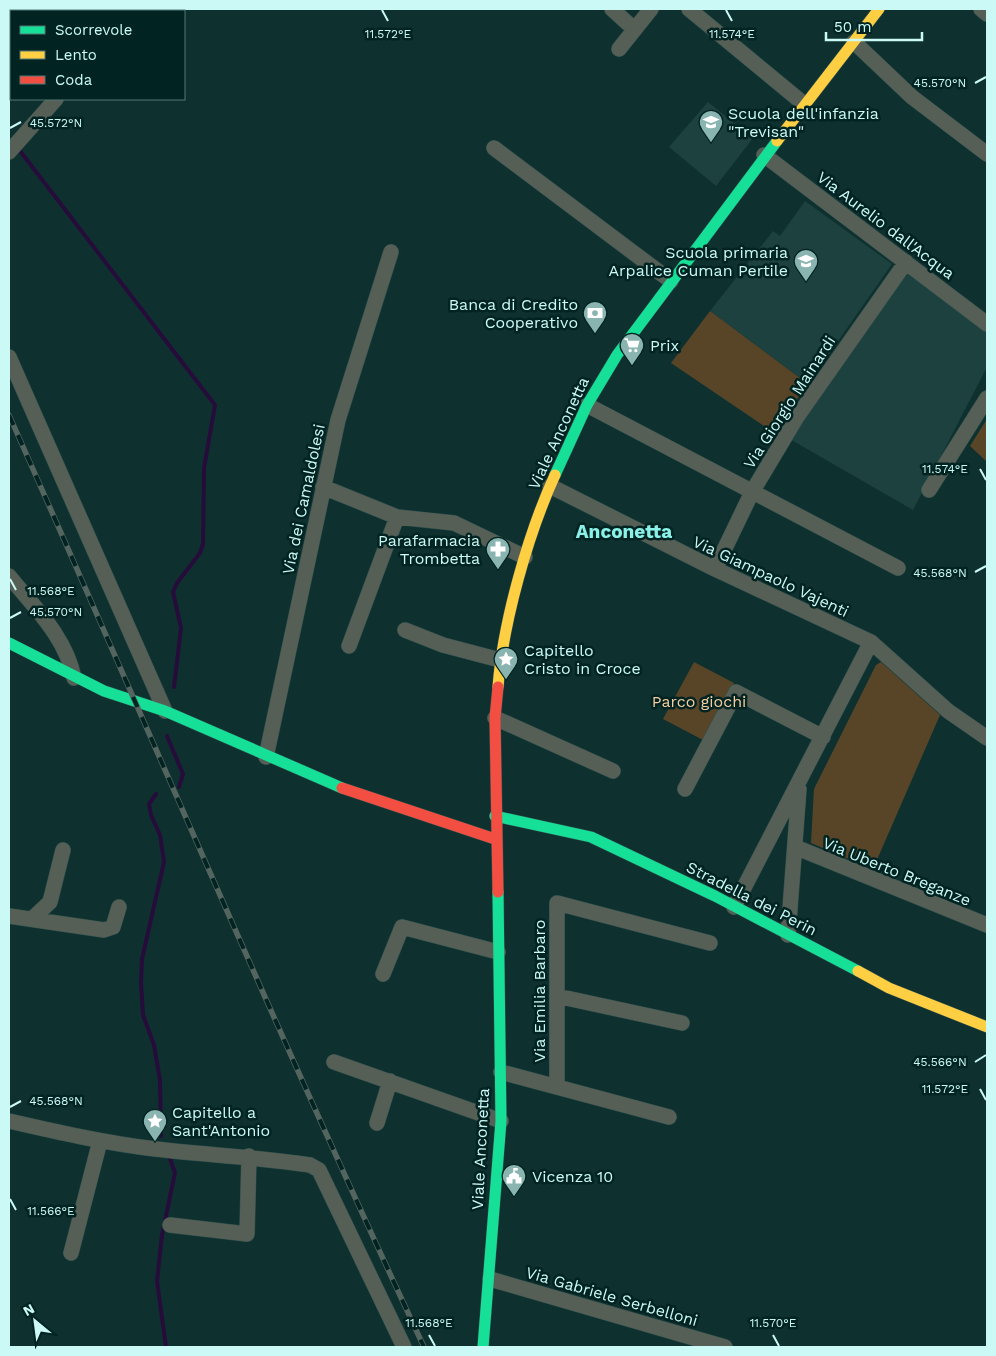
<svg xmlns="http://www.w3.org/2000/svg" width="996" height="1356" viewBox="0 0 996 1356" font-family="'Work Sans',sans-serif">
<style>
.built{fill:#1c413e}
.green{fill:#584528}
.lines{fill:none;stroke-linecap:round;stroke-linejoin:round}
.stream{stroke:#260c3a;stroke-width:4}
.street-casing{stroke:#2f4f4c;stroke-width:16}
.fast-casing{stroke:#2f4f4c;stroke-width:12}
.slow-casing{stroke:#2f4f4c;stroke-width:12}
.jam-casing{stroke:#2f4f4c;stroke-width:12}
.street{stroke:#555f56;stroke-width:15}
.fast{stroke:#16e098;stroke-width:11}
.slow{stroke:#ffcf43;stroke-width:11}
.jam{stroke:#f24e42;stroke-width:11}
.rail-casing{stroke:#546560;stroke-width:5.5}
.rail{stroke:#012321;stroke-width:4;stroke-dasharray:11;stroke-linecap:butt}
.ticks{fill:none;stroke:#cbfaf6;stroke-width:2}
.labels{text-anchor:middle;stroke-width:5;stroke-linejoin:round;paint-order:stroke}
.poi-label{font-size:16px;fill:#cbfaf6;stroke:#012321;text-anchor:start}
.street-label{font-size:16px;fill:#cbfaf6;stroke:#012321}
.park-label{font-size:16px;fill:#f6cea1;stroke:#012321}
.quarter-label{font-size:19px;font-weight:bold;fill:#8af1e9;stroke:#012321}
.ticks-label{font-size:12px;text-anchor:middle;fill:#cbfaf6;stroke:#012321;stroke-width:5;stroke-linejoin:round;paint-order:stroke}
</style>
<rect width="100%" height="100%" fill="#0e312f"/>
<path class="built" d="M 708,102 L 753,138 L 716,186 L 669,147 Z
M 805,201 L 892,264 L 808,384 L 710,311 L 773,231 L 780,236 Z
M 911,273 L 987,326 L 987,367 L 913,510 L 788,438 L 905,274 Z"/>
<path class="green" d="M 710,311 L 808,384 L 773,432 L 671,363 Z
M 987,419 L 987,462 L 970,446 Z
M 694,662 L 734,683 L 703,740 L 663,719 Z
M 881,662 L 940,715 L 873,869 L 811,843 L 814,789 L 876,665 Z"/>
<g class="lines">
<path class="stream" d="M 17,147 L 215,405 L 204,468 L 203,544 L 200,553 L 177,583 L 173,592 L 181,628 L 174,687
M 167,736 L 183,774 L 179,787
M 156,794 L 149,804 L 151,815 L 160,835 L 164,862 L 142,959 L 141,983 L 143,1015 L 154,1045 L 160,1080 L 161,1136
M 166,1347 L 157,1281 L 162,1235 L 175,1173 L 169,1156"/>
<g class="street-casing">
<path id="street" d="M 612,9 L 634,29
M 689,9 L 804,104
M 981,9 L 987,14
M 854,42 L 912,97 L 987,154
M 619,49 L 651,9
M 494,148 L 671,281
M 9,152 L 56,99
M 764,155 L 987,324
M 9,357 L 165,711
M 587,405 L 898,568
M 550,486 L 715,569 L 871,642 L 948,711 L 987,738
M 323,487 L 397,517
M 929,490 L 987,398
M 715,569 L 752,492 L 797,417 L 906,262
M 9,576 C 34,607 66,637 74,678
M 405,630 L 443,645 L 500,660
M 349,646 L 397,517 L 454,523 L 525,557
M 495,718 L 613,771
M 266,757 L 338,420 L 391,252
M 685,789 L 736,692 L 823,737
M 795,847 L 987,925
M 734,907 L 871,642
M 9,916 L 104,930 L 113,927 L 119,907
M 32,919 L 50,902 L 63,850
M 788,935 L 799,789
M 383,974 L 402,927 L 498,952
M 557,996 L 682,1023
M 334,1062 L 501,1121
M 501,1072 L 669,1117
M 557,1087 L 557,903 L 710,943
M 9,1121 C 57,1132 105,1143 155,1149 C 207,1155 257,1157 310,1165 L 319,1170 L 404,1347
M 377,1123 L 390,1081
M 170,1225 L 247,1234 L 249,1156
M 71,1253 L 100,1141
M 490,1279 L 725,1347"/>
</g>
<g class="fast-casing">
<path id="fast" d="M 555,475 L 587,405 L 617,355 L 777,141
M 9,643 L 104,691 L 165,711 L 342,788
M 495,816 L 591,837 L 715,896 L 858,971
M 483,1347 L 501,1121 L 498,892"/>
</g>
<g class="slow-casing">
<path id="slow" d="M 777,141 L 879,9
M 498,687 C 503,622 528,534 555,475
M 858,971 L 889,988 L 987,1027"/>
</g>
<g class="jam-casing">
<path id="jam" d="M 342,788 L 495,839
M 498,892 L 495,718 L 498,687"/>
</g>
<use href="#street" class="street"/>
<use href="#fast" class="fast"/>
<use href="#slow" class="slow"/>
<use href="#jam" class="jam"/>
<g class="rail-casing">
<path id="rail" d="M 9,415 C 147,726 280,1039 424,1347"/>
</g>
<use href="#rail" class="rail"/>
</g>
<path class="ticks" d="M 382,10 L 388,21M 726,10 L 732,21M 975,83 L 986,77M 10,128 L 21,122M 980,469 L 986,480M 975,572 L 986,566M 10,579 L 16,590M 10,618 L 21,612M 975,1062 L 986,1055M 980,1089 L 986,1100M 10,1107 L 21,1101M 10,1199 L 16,1210M 429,1335 L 435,1346M 773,1335 L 779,1346"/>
<defs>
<g id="school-pin" transform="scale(1.25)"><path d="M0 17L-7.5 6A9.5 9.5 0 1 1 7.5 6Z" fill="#89b4b0" stroke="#012321"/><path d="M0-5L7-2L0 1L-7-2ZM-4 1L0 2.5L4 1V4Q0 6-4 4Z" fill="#fff"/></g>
<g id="bank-pin" transform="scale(1.25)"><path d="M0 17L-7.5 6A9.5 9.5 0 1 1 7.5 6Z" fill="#89b4b0" stroke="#012321"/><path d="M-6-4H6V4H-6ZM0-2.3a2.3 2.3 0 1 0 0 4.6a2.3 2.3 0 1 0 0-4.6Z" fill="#fff"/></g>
<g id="supermarket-pin" transform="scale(1.25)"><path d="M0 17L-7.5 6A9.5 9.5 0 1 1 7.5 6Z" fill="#89b4b0" stroke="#012321"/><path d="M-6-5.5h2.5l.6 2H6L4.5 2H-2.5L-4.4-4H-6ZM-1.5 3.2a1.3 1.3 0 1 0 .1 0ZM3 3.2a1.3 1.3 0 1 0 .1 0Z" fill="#fff"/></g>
<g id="pharmacy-pin" transform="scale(1.25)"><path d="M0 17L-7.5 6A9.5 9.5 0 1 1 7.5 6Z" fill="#89b4b0" stroke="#012321"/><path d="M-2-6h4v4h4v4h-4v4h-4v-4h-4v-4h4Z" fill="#fff"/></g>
<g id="sight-pin" transform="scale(1.25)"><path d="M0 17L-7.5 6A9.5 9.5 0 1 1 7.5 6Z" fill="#89b4b0" stroke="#012321"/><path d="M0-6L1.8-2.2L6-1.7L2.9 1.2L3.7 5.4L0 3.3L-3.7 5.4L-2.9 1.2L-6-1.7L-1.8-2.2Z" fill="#fff"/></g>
<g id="civic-pin" transform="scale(1.25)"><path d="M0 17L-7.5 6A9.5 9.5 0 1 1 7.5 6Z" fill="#89b4b0" stroke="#012321"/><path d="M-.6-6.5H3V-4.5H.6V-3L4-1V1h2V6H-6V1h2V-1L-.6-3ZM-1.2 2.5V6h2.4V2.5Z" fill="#fff"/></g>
</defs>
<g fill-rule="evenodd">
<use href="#school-pin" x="711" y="122"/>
<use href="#school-pin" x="806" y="261"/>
<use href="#bank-pin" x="595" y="313"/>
<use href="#supermarket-pin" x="632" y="345"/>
<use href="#pharmacy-pin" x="498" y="549"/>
<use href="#sight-pin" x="506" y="659"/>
<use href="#sight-pin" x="155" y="1121"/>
<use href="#civic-pin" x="514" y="1176"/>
</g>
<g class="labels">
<g class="poi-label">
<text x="728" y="119">Scuola dell'infanzia<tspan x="728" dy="18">"Trevisan"</tspan></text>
<text x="788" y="258" text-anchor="end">Scuola primaria<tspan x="788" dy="18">Arpalice Cuman Pertile</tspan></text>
<text x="578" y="310" text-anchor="end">Banca di Credito<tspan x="578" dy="18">Cooperativo</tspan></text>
<text x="650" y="351">Prix</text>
<text x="480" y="546" text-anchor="end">Parafarmacia<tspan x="480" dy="18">Trombetta</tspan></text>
<text x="524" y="656">Capitello<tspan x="524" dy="18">Cristo in Croce</tspan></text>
<text x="172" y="1118">Capitello a<tspan x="172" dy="18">Sant'Antonio</tspan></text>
<text x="532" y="1182">Vicenza 10</text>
</g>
<g class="street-label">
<text transform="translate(886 225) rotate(37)" y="6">Via Aurelio dall'Acqua</text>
<text transform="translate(789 402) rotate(-57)" y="6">Via Giorgio Mainardi</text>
<text transform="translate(558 433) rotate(-65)" y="6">Viale Anconetta</text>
<text transform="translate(303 499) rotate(-78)" y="6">Via dei Camaldolesi</text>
<text transform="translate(771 576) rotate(25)" y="6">Via Giampaolo Vajenti</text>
<text transform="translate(897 871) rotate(22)" y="6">Via Uberto Breganze</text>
<text transform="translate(752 898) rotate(27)" y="6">Stradella dei Perin</text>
<text transform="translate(539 991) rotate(-90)" y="6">Via Emilia Barbaro</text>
<text transform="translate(480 1149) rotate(-87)" y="6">Viale Anconetta</text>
<text transform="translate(612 1296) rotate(16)" y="6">Via Gabriele Serbelloni</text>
</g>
<g class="park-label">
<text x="699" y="707">Parco giochi</text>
</g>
<g class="quarter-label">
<text x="624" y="538">Anconetta</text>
</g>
</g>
<g class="ticks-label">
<text x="388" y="38">11.572°E</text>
<text x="732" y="38">11.574°E</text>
<text x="940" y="87">45.570°N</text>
<text x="56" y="127">45.572°N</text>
<text x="945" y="473">11.574°E</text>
<text x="940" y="577">45.568°N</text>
<text x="51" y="595">11.568°E</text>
<text x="56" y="616">45.570°N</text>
<text x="940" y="1066">45.566°N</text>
<text x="945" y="1093">11.572°E</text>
<text x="56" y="1105">45.568°N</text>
<text x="51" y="1215">11.566°E</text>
<text x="429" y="1327">11.568°E</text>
<text x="773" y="1327">11.570°E</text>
</g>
<rect width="996" height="1356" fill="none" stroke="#cbfaf6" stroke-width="20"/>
<rect x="10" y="10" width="175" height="90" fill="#012321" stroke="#527976"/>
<rect x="20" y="26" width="25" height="8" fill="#16e098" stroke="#527976"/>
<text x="55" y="35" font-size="15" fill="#cbfaf6">Scorrevole</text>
<rect x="20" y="51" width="25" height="8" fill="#ffcf43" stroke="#527976"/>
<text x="55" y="60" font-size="15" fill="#cbfaf6">Lento</text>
<rect x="20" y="76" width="25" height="8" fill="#f24e42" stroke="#527976"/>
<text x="55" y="85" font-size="15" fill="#cbfaf6">Coda</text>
<g transform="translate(35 1321) rotate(331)" stroke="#012321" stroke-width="4" paint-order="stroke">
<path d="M0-4L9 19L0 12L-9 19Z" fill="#cbfaf6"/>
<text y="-8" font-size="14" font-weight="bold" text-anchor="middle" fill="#cbfaf6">N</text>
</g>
<path d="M826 32v8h96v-8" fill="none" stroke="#cbfaf6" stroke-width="2.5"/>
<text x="834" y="32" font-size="15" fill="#cbfaf6" stroke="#012321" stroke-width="4" paint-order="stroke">50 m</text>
</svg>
